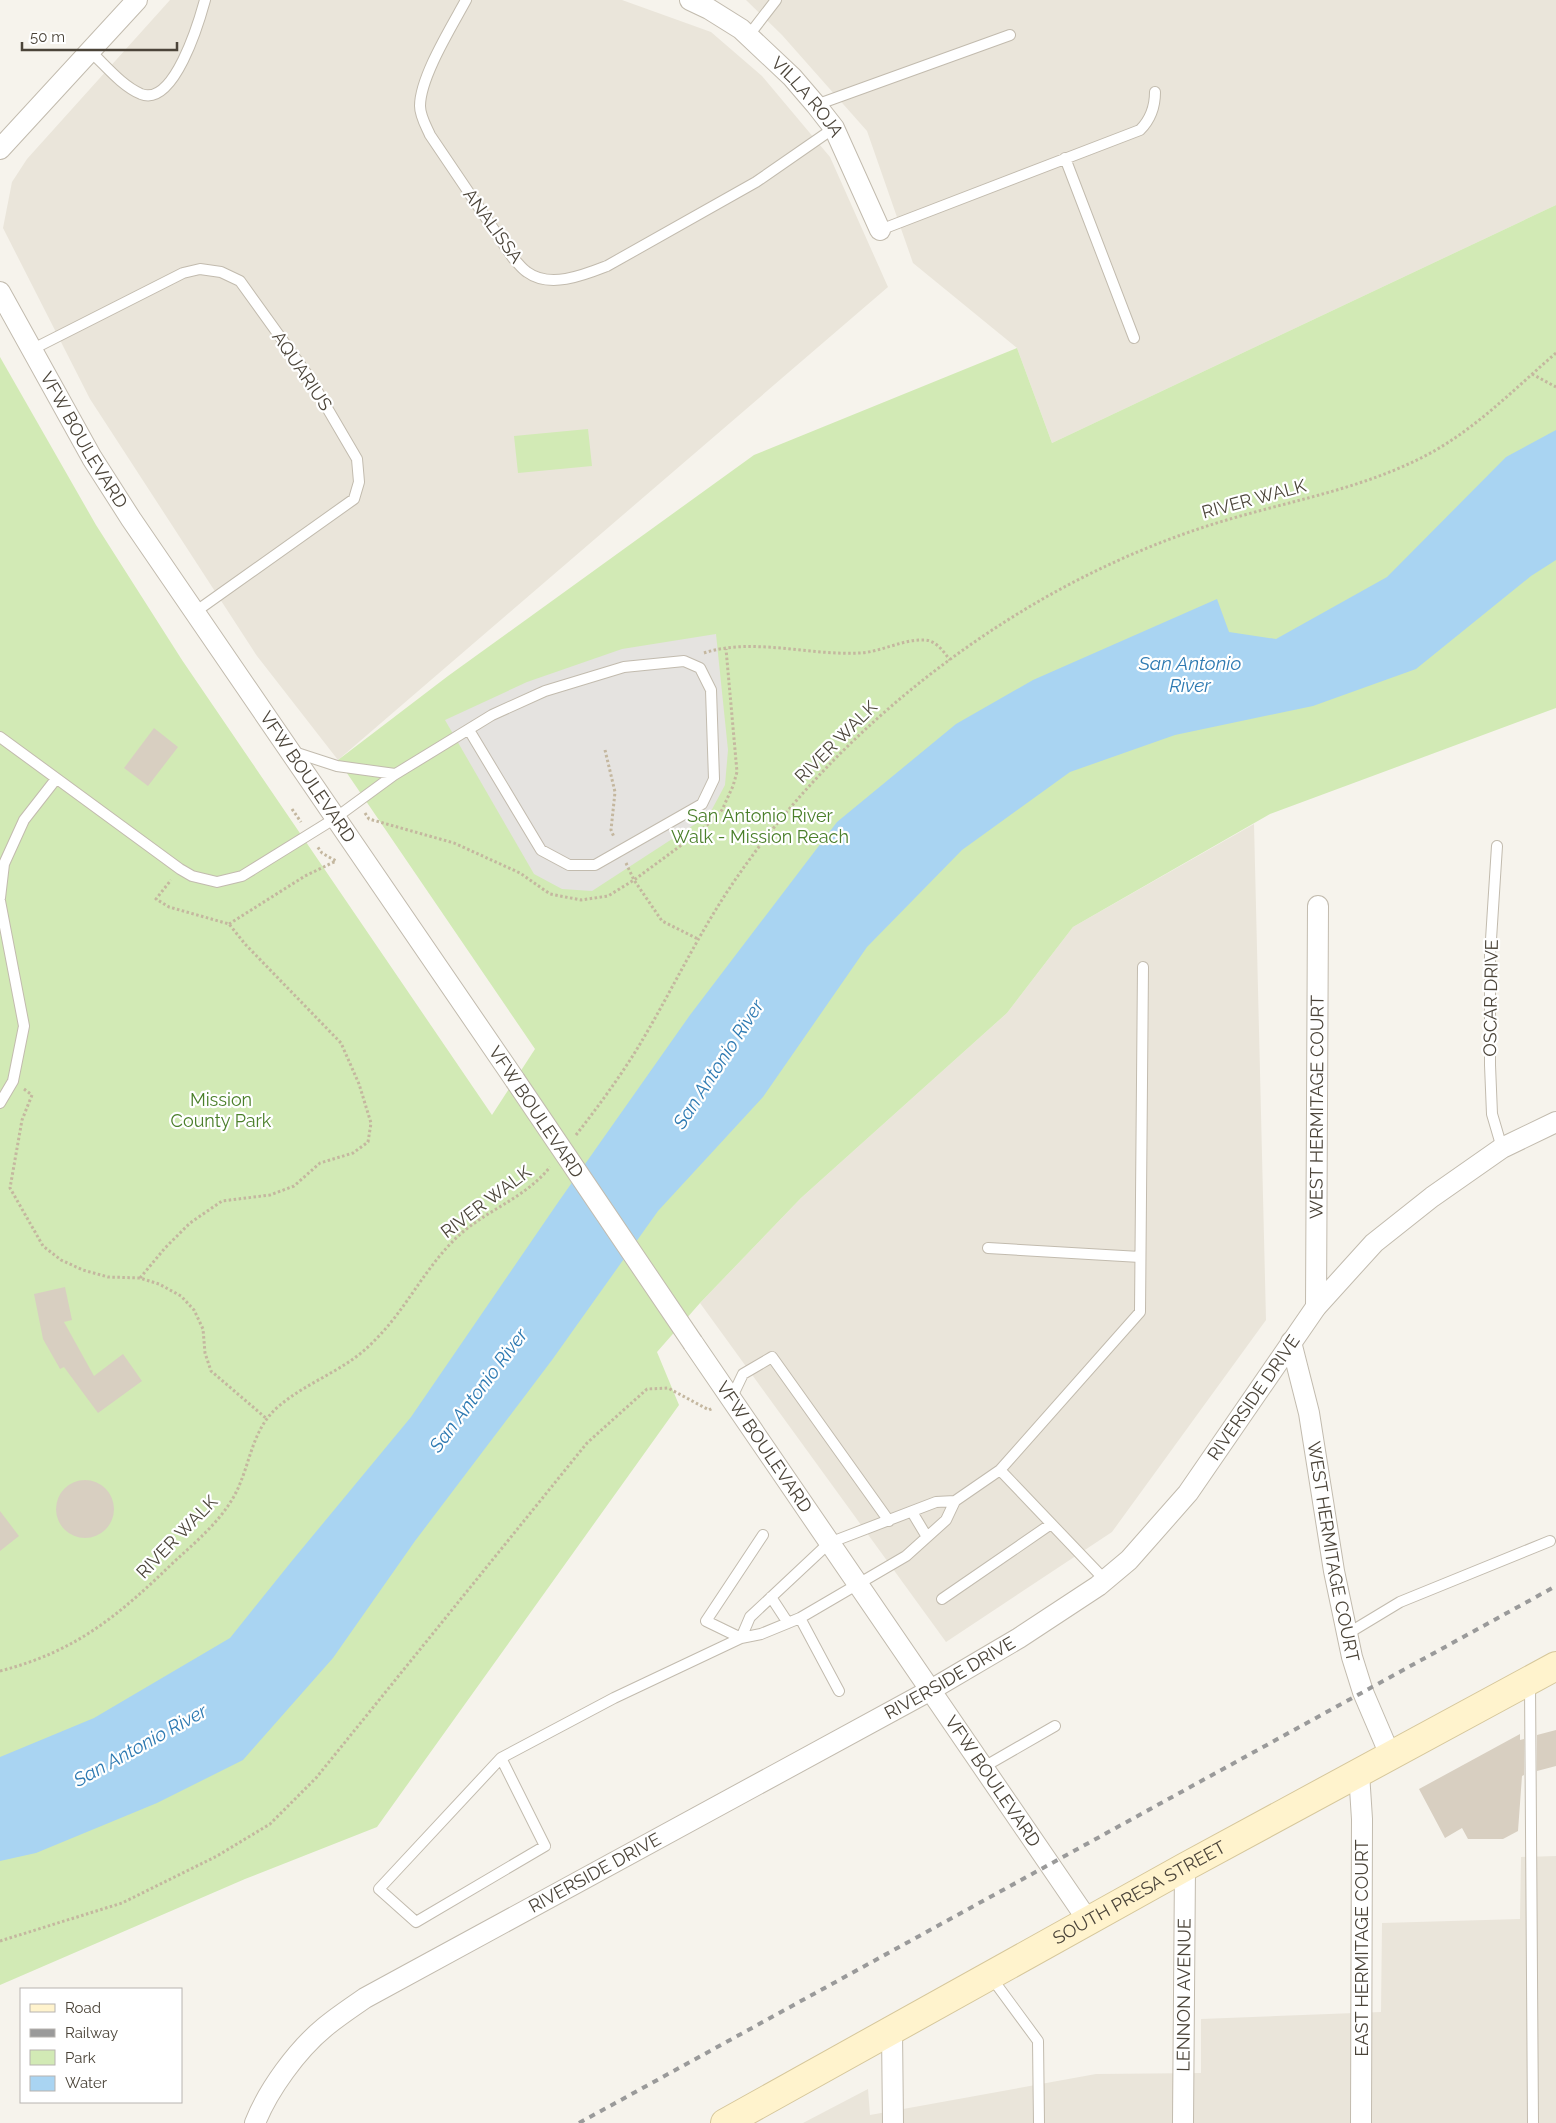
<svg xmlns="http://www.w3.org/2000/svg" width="1556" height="2123" viewBox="0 0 1556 2123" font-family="Raleway,sans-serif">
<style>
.residential{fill:#eae5da}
.green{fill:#d2eab5}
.parking{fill:#e5e3e0}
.water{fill:#a9d4f2}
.building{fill:#d8cfc1}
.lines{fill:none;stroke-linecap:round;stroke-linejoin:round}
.lane-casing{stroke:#c2bbae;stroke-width:12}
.street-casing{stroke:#c2bbae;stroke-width:22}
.secondary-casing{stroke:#d6c79b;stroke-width:30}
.path{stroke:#c4b79f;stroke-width:3;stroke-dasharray:2.5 2.5;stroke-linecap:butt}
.lane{stroke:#fff;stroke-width:10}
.street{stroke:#fff;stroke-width:20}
.secondary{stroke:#fff3cd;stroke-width:28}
.rail{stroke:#9a9a9a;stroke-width:4;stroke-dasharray:6 6;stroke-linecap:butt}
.street-bridge-casing{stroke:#c2bbae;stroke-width:22;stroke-linecap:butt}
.street-bridge{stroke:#fff;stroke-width:20}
.labels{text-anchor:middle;stroke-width:4.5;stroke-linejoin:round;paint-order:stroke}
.street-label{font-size:18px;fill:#4b4439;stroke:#fff}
.park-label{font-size:18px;fill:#4a7f2a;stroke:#fff}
.water-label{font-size:19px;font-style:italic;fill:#2e7ab2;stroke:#fff}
</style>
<rect width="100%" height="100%" fill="#f6f3ec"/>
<path class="residential" d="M 170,0 L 622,0 L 711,32 L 762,76 L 830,157 L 888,287 L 338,760 L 257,656 L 90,399 L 3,228 L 12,182 L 27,159 Z
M 746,0 L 1556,0 L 1556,205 L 1052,443 L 1017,348 L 913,263 L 867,131 L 782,35 Z
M 1254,824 L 1266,1320 L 1112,1532 L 946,1642 L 700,1303 L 801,1198 L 1007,1013 L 1073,927 Z
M 1556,1856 L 1556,2123 L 803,2123 L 868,2089 L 870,2115 L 1096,2074 L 1201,2073 L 1201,2019 L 1381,2012 L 1382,1923 L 1520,1919 L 1521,1857 Z"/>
<path class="green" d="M 1556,205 L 1556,708 L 1270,814 L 1073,927 L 1007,1013 L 801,1198 L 700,1303 L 657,1352 L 679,1405 L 377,1827 L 245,1879 L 0,1985 L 0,357 L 96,525 L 182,660 L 492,1115 L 535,1049 L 338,760 L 448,676 L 754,455 L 1017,348 L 1052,443 Z
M 588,429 L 592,466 L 518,473 L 514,436 Z"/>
<path class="parking" d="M 716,634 L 728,750 L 725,785 L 709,815 L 592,891 L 562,889 L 534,874 L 445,720 L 527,682 L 622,649 Z"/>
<path class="water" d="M 1556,430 L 1556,560 L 1531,576 L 1416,669 L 1313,706 L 1175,735 L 1070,772 L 962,850 L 867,947 L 763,1097 L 658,1211 L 552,1360 L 415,1541 L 333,1658 L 243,1760 L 157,1803 L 36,1853 L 0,1861 L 0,1757 L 94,1718 L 230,1638 L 291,1562 L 411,1417 L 559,1201 L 690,1015 L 837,822 L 956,724 L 1033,680 L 1217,599 L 1229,632 L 1276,639 L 1387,577 L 1506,457 Z"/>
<path class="building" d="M 154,728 L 178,747 L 148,786 L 124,768 Z
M 65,1287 L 72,1320 L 64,1322 L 94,1376 L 123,1354 L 142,1381 L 98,1413 L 64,1367 L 60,1369 L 43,1339 L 34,1294 Z
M56 1509a29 29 0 1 1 58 0a29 29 0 1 1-58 0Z
M 0,1511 L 19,1536 L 0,1551 Z
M 1556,1730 L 1556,1766 L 1537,1771 L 1537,1735 Z
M 1520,1734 L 1520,1740 L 1524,1739 L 1524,1775 L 1522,1776 L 1518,1831 L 1503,1839 L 1468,1839 L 1462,1828 L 1445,1838 L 1419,1789 Z"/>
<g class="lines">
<g class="lane-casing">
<path id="lane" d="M 466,0 C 452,26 420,77 420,106 C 420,116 426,126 430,135 L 513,258 C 518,263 522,269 527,272 C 550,289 584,275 607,266 L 756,182 L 834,128
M 749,35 L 776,0
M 91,52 C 106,66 122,86 141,94 C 174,107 199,22 205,0
M 816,105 L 1010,35
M 1065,158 L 1134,338
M 880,230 L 1140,130 C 1151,119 1155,107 1155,92
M 31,350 L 183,273 L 200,269 L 221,272 L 240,281 L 309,377 L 357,459 L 359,482 L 354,499 L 195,612
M 0,737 L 180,869 L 192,876 L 217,882 L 242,876 L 334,819 L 394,775 L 492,715 L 545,691 L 624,667 L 684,661 L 700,668 L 711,690 L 714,779 L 702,804 L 595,865 L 569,865 L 541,850 L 469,730
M 294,752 L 337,766 L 395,774
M 1497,846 L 1490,955 L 1490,1065 L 1492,1114 L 1502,1148
M 0,898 L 4,864 L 24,820 L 56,779
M 0,901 L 24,1026 L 13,1081 L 0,1103
M 988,1248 L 1140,1257
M 731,1399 L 743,1374 L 772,1357 L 889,1521
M 1000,1470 L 1105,1580
M 955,1501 L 936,1502 L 829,1543 L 750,1617 L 741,1638 L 761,1634 L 800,1618 L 906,1556 L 946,1520 L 955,1501 L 1000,1470 L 1140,1312 L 1143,967
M 912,1512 L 927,1537
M 771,1597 L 788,1623
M 942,1599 L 1051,1524
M 800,1618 L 839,1691
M 1347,1634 L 1400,1602 L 1550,1541
M 741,1638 L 706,1621 L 763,1535
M 1530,1684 L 1533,2123
M 501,1758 L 379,1889 L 416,1922 L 545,1846 L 501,1758 L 614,1698 L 741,1638
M 982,1768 L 1055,1726
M 991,1977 L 1038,2041 L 1039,2123"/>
</g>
<g class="street-casing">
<g id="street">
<path id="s1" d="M 690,0 L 709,9 L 741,29 L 792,77 L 816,105 L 834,128 L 880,230"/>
<path d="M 0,149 L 137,0"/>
<path id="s2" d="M 0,292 L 92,458 L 131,519 L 515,1080"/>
<path id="s3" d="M 1316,1307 L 1318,906"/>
<path id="s4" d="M 1291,1342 L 1309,1413 L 1334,1571 L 1352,1657 L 1363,1692 L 1390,1755"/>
<path id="s5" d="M 693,1343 L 1089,1922"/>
<path d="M 1359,1773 L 1362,1819 L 1361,2123"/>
<path d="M 892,2031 L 893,2123"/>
<path id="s6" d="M 255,2123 C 268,2090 297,2050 325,2027 C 337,2017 352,2007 365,1998 L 929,1691 L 1019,1638 L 1098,1586 L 1129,1560 L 1188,1493 L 1316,1307 L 1374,1243 L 1432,1197 L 1502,1148 L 1556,1122"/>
<path id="s7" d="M 1183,2123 L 1185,1867"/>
</g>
</g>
<g class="secondary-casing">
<g id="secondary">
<path id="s8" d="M 725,2123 L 1185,1867 L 1556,1666"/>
</g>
</g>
<path class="path" d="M 1532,374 L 1556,387
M 704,653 C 753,637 810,656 860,653 C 881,652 903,639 924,640 C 936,640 943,651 950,660
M 605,750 L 615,792 L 611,830 L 614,837
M 292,809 L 301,822
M 365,813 L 369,819 L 454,843 L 520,873 L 550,894 L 581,900 L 608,896 L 634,880 L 702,830 L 722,810 L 733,786 L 737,772 L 726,649
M 626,863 L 634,880 L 662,921 L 698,939
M 229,924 L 305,876 L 336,861 L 322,853 L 317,846
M 24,1089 L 32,1095 L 22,1120 L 10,1188 L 43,1246 L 61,1260 L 83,1270 L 108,1277 L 140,1278 L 159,1284 L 181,1296 L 194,1310 L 203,1329 L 205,1353 L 211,1371 L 267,1419
M 576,1135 C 600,1104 623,1073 643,1039 C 673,988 698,935 731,886 C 808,771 915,674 1034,604 C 1097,567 1166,537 1237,517 C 1300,499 1364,487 1423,457 C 1474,431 1513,390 1556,353
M 140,1278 L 165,1248 L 190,1223 L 222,1201 L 270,1195 L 294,1186 L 320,1163 L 353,1153 L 368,1142 L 371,1123 L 359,1084 L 341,1043 L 245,944 L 229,924 L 169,907 L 156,899 L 171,880
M 0,1671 C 78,1651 120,1614 176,1560 C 197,1541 219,1522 233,1498 C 251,1467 250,1430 279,1406 C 308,1381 347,1370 374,1341 C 408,1308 427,1262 464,1231 C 492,1208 527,1196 550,1167
M 0,1941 L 122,1903 L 217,1856 L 270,1824 L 316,1778 L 587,1443 L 647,1389 L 668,1388 L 709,1410 L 713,1408"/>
<use href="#lane" class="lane"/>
<use href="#street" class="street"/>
<use href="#secondary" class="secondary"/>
<path class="rail" d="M 579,2123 L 1556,1586"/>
<g class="street-bridge-casing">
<path id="street-bridge" d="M 515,1080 L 693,1343"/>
</g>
<use href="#street-bridge" class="street-bridge"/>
</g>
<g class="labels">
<g class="street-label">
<text dy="6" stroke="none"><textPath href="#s1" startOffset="154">VILLA ROJA</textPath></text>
<text transform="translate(493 226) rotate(54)" y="6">ANALISSA</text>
<text transform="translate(302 371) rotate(56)" y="6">AQUARIUS</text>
<text dy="6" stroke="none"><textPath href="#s2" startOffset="170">VFW BOULEVARD</textPath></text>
<text transform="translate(1254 499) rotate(-15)" y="6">RIVER WALK</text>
<text transform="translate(836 742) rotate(-45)" y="6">RIVER WALK</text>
<text dy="6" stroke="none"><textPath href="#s2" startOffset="575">VFW BOULEVARD</textPath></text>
<text transform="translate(1491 998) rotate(-89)" y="6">OSCAR DRIVE</text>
<text dy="6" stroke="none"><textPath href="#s3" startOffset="200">WEST HERMITAGE COURT</textPath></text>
<text transform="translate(536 1112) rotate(56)" y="6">VFW BOULEVARD</text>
<text transform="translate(486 1202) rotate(-37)" y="6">RIVER WALK</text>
<text dy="6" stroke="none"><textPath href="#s6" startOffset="1256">RIVERSIDE DRIVE</textPath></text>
<text dy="6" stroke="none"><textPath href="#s5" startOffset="126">VFW BOULEVARD</textPath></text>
<text transform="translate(177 1537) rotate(-46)" y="6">RIVER WALK</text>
<text dy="6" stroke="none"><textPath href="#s4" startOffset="214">WEST HERMITAGE COURT</textPath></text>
<text dy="6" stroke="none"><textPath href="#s6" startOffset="836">RIVERSIDE DRIVE</textPath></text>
<text dy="6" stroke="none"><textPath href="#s5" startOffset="531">VFW BOULEVARD</textPath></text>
<text dy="6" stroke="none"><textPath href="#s6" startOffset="431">RIVERSIDE DRIVE</textPath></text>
<text dy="6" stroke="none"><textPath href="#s8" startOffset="474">SOUTH PRESA STREET</textPath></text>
<text transform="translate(1362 1948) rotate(-90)" y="6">EAST HERMITAGE COURT</text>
<text dy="6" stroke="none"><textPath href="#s7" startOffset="128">LENNON AVENUE</textPath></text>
</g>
<g class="park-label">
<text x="760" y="822">San Antonio River<tspan x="760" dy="21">Walk - Mission Reach</tspan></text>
<text x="221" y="1106">Mission<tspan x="221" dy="21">County Park</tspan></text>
</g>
<g class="water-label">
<text x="1190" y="670">San Antonio<tspan x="1190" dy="22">River</tspan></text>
<text transform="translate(718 1064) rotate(-57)" y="7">San Antonio River</text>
<text transform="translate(478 1390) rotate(-53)" y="7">San Antonio River</text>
<text transform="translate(140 1745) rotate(-29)" y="7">San Antonio River</text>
</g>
</g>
<rect x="20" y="1988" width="162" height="115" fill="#ffffff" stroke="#b7b4b0"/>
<rect x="30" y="2004" width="25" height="8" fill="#fff3cd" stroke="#b7b4b0"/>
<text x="65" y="2013" font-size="15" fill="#4b4439">Road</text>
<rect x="30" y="2029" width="25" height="8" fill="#9a9a9a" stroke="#b7b4b0"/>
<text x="65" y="2038" font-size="15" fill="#4b4439">Railway</text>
<rect x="30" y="2050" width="25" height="15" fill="#d2eab5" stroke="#b7b4b0"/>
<text x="65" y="2063" font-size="15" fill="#4b4439">Park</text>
<rect x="30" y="2076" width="25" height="15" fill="#a9d4f2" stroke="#b7b4b0"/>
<text x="65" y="2088" font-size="15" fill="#4b4439">Water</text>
<path d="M22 42v8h155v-8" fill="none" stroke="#4b4439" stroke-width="2.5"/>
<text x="30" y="42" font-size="15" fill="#4b4439" stroke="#ffffff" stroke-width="4" paint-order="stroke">50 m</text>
</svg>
